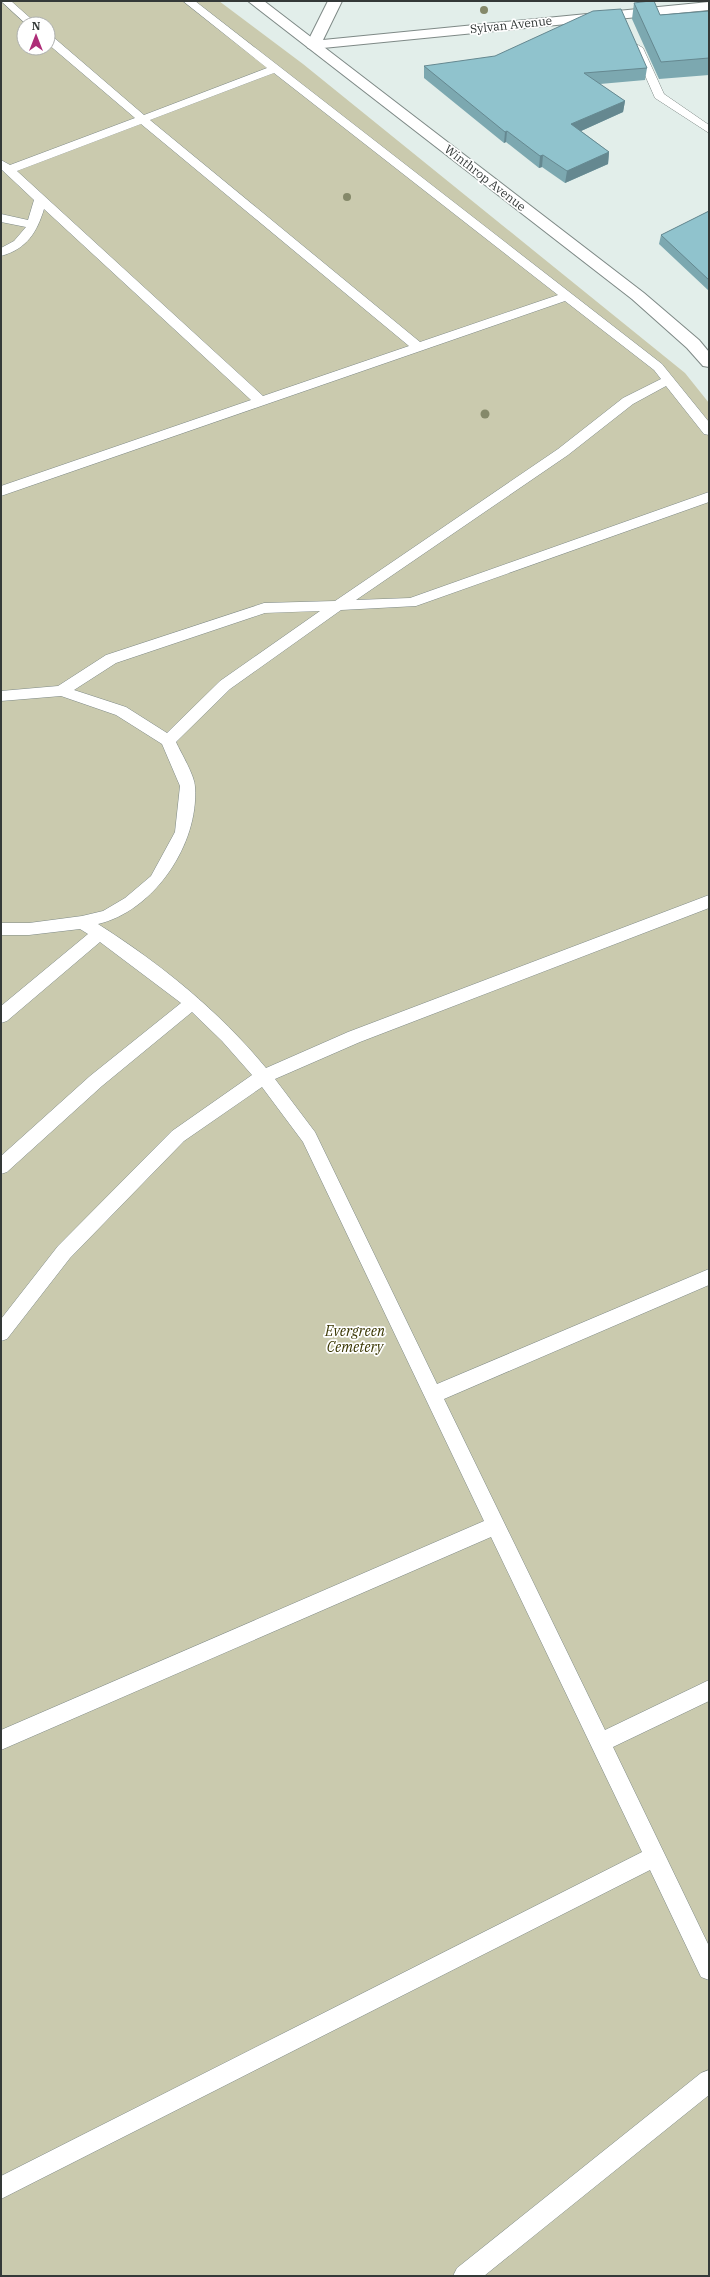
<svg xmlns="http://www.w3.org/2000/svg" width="710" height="2277" viewBox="0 0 710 2277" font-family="'IBM Plex Serif',serif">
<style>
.green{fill:#cacaae;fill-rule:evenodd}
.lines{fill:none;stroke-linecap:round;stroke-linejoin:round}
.service-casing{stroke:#7e8986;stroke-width:1}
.minor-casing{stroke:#7e8986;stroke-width:2}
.secondary-casing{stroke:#7e8986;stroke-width:2}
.service{fill:#fff;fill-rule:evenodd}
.minor{fill:#fff;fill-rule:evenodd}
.secondary{fill:#fff;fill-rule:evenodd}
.tree{fill:#85896a}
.wall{fill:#7ca8b0}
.shaded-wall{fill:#658890}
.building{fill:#90c3cd;stroke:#658890}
.labels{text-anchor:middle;stroke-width:3.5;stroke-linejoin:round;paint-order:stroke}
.far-street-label{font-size:12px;fill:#343938;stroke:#fff}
.park-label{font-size:14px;font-style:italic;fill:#393601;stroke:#fff}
</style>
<rect width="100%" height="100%" fill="#e2eeea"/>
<path class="green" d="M 1,1 L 219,1 L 303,64 L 685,373 L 709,403 L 709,2276 L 1,2276 ZM 24,24 L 48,24 L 48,48 L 24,48 Z"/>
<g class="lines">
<g class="service-casing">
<path id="service" d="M 1,1 L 11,1 L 37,24 L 26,24 Z
M 183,1 L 195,1 L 662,364 L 709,422 L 709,435 L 704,434 L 666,386 L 633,404 L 568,455 L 356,600 L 410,598 L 709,492 L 709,502 L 416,606 L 341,610 L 230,689 L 176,742 C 181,753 195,776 195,787 C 199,844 154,911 98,924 C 161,964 219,1011 266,1068 L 348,1032 L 709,895 L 709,908 L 360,1042 L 275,1079 L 315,1132 L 437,1384 L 709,1269 L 709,1285 L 444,1399 L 605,1730 L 709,1680 L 709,1701 L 613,1747 L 709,1946 L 709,1980 L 701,1977 L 650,1870 L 1,2199 L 1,2176 L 642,1852 L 491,1537 L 1,1750 L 1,1730 L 484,1521 L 303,1142 L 262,1087 L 184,1141 L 70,1258 L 7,1339 L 1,1341 L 1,1319 L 58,1246 L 172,1131 L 252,1075 L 222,1041 L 192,1012 L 102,1086 L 7,1172 L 1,1174 L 1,1156 L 90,1076 L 181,1003 L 100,942 L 7,1021 L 1,1023 L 1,1006 L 88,934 L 80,929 L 29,935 L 1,935 L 1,923 L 29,923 L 82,916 L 103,911 L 125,898 L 151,876 L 175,832 L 180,786 L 162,744 L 116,715 L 61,696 L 1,701 L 1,691 L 58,686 L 106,655 L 264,603 L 335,601 L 558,449 L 623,398 L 661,379 L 654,370 L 565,301 L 1,496 L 1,486 L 251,400 L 44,209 C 37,232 27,249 1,256 L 1,248 L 14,241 L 26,227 L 1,222 L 1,214 L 28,220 L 34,200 L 1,169 L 1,160 L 10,165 L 135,118 L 48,44 L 48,35 L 52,36 L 144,115 L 267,68 ZM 274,73 L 558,295 L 420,342 L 150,120 ZM 141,124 L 409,346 L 263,396 L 17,171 ZM 320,611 L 220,681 L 167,733 L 126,707 L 74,690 L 116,663 L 265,613 Z
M 638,45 L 643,48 L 664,94 L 709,125 L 709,133 L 655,98 L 633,48 Z
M 709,2070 L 709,2095 L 484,2276 L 453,2276 L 457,2268 L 701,2073 Z"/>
</g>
<g class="minor-casing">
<path id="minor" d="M 328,1 L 342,1 L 323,40 L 709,2 L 709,10 L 313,49 L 308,48 L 306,45 Z"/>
</g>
<g class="secondary-casing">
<path id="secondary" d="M 248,1 L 264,1 L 644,293 L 699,340 L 709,352 L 709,367 L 703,366 L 687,348 L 632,299 Z"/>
</g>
<use href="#service" class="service"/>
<use href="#minor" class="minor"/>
<use href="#secondary" class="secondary"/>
</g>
<g class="tree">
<circle cx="484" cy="10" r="4"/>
<circle cx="347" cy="197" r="4"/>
<circle cx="485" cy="414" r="4.5"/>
</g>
<path class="wall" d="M 634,3 L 660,15 L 709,11 L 709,75 L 659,79 L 632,19 Z
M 424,66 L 647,68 L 645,80 L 600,84 L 625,101 L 623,112 L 581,131 L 609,152 L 608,164 L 565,183 L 542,167 L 539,168 L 506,142 L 504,143 L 424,78 Z
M 709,211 L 709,291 L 659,244 L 661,235 Z"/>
<path class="shaded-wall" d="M 625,101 L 623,112 L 570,136 L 571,124 Z
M 507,131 L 506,142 L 504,143 L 505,132 Z
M 609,152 L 608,164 L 565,183 L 567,171 Z
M 543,155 L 542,167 L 539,168 L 540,156 Z"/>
<path class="building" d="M 650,1 L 654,1 L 660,15 L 709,11 L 709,58 L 661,62 L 634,3 Z
M 621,9 L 647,68 L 584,73 L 625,101 L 571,124 L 609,152 L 567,171 L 543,155 L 540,156 L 507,131 L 505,132 L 424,66 L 495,56 L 593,11 Z
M 709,211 L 709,280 L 661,235 Z"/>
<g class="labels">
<g class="far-street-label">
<text transform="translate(511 25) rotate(-6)" y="4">Sylvan Avenue</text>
<text transform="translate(485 178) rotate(38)" y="4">Winthrop Avenue</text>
</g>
<g class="park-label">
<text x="355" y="1336">Evergreen<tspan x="355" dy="16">Cemetery</tspan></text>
</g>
</g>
<rect width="710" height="2277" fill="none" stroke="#343938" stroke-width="4"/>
<g transform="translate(36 36)"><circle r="19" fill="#ffffff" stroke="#aeb0af"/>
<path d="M0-3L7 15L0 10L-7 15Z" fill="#ae2d78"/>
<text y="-6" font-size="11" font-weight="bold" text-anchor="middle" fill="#343938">N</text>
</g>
</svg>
